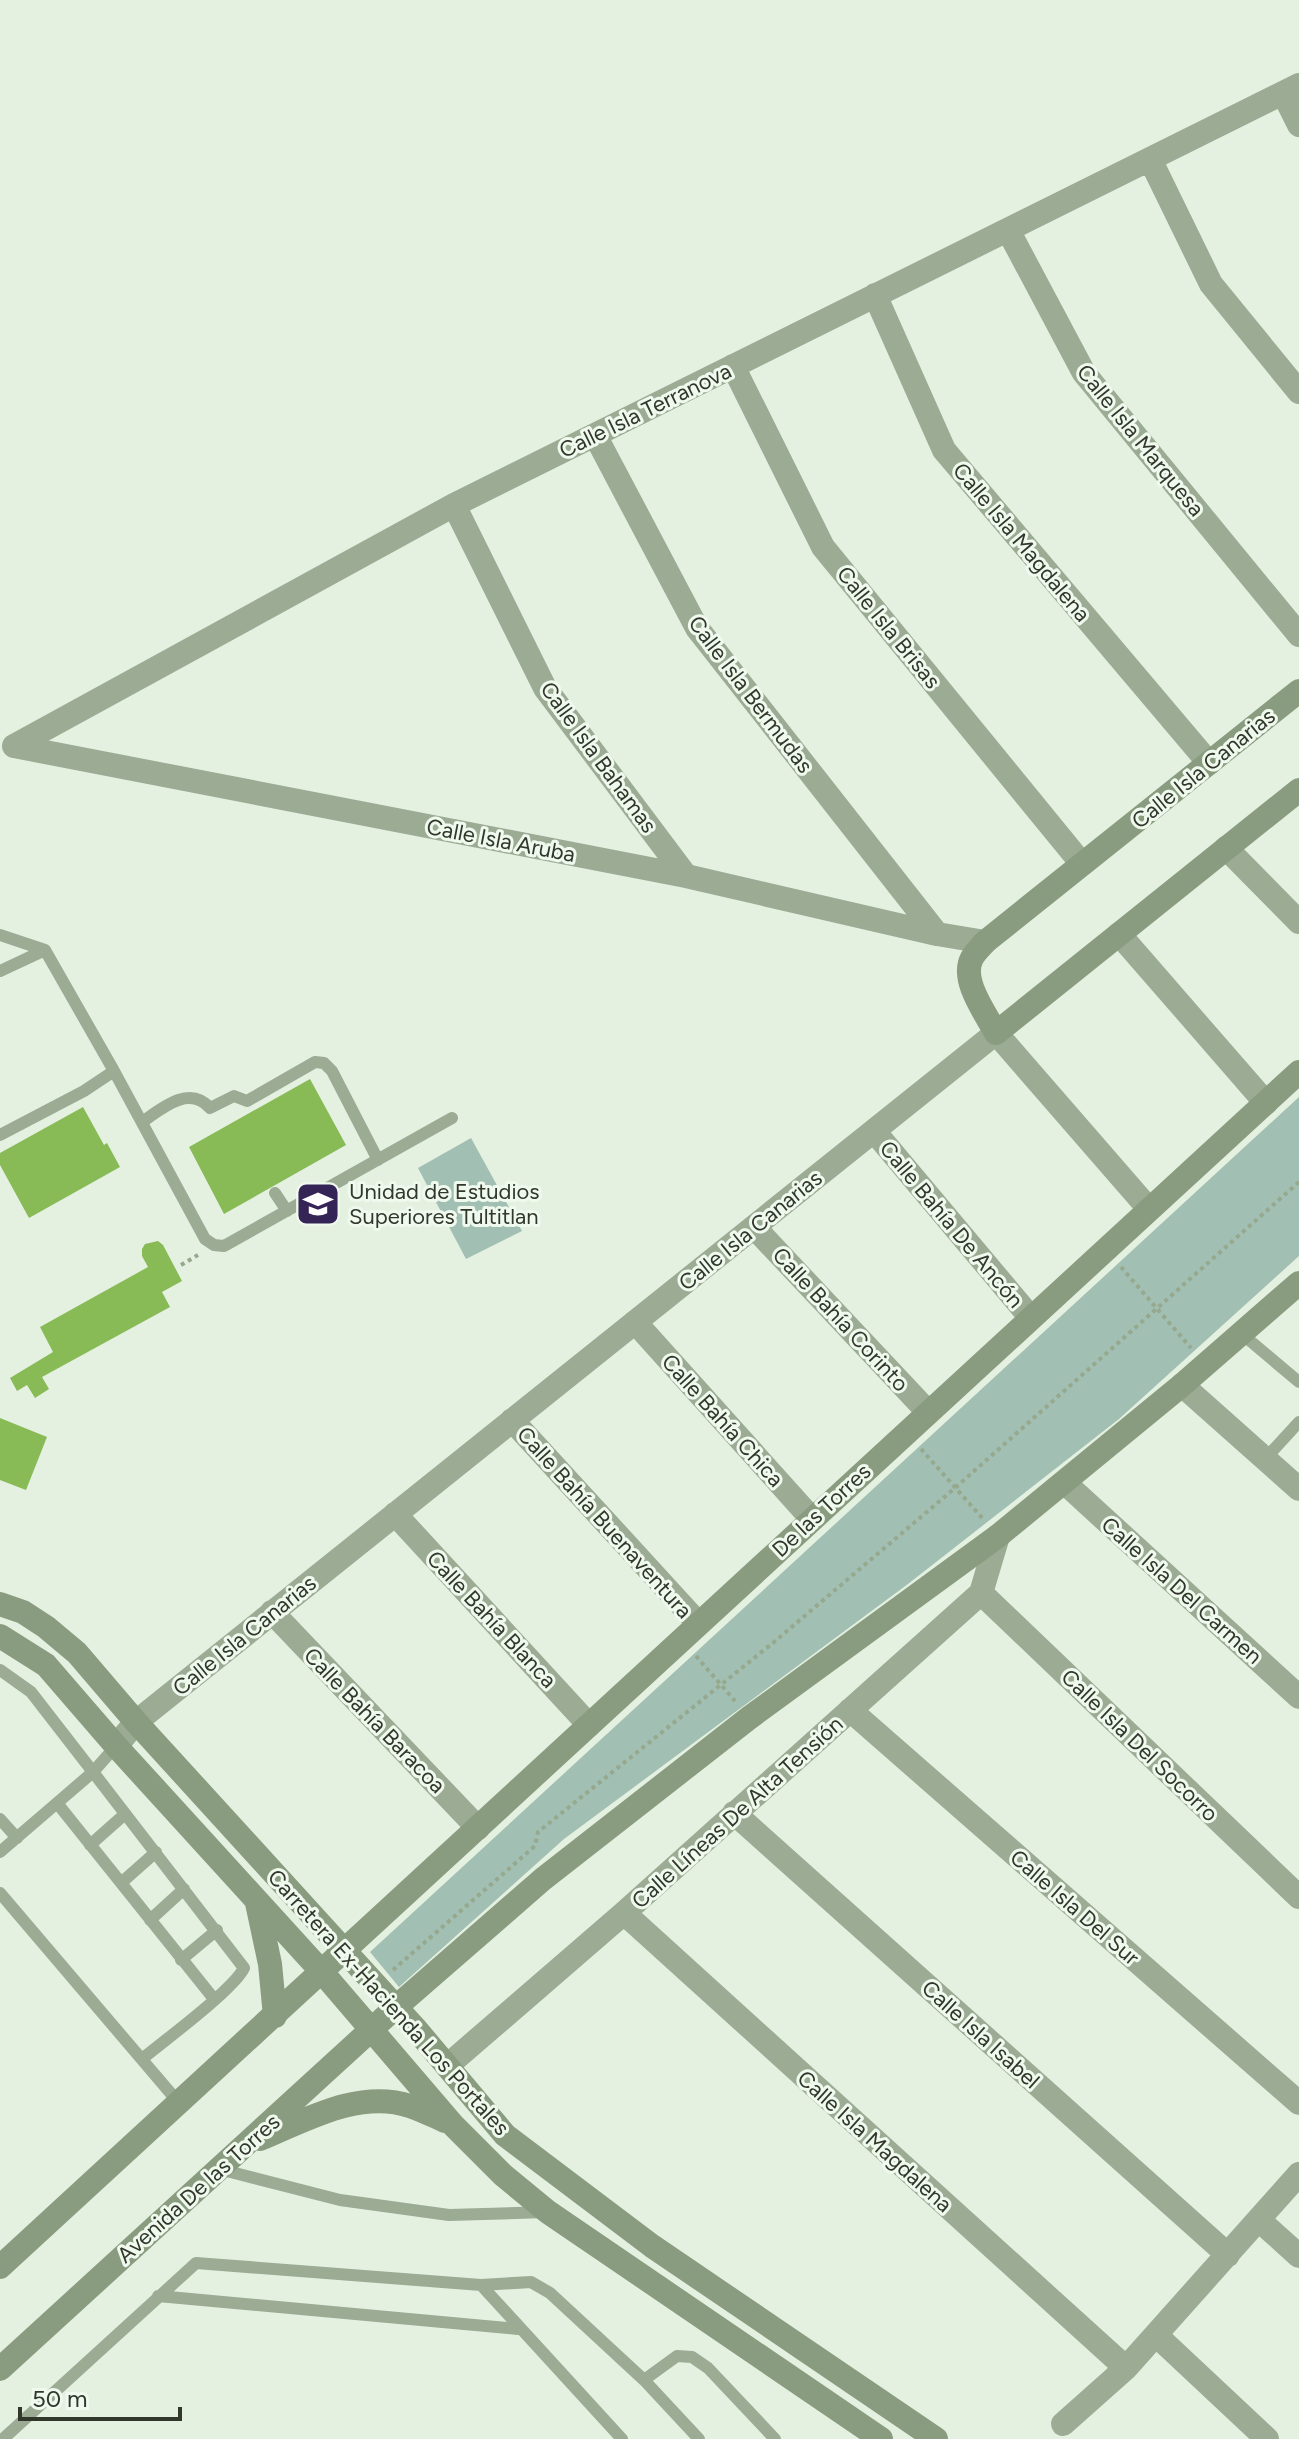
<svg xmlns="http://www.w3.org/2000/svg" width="1299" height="2439" viewBox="0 0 1299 2439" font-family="Figtree,sans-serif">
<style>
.green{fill:#a2bfb3}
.building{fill:#88ba56}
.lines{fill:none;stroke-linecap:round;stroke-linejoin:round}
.path{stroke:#96a88d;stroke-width:4;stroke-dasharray:4 4;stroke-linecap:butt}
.lane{stroke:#9bab94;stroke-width:12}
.street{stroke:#9bab94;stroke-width:24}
.secondary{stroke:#8a9c7f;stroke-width:24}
.labels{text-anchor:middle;stroke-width:6;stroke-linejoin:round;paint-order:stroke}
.street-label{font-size:22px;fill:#31382b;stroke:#f0f9ed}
.poi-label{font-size:22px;fill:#31382b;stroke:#f0f9ed;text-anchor:start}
</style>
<rect width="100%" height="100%" fill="#e4f1e1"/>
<path class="green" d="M 1299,1097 L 1299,1256 L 1119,1419 L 908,1584 L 564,1839 L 399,1987 L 370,1952 Z
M 471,1138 L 522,1231 L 466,1259 L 418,1168 Z"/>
<path class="building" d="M 310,1079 L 346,1145 L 224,1214 L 189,1147 Z
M 83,1107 L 104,1145 L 107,1143 L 120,1167 L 29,1218 L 0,1165 L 0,1153 Z
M 158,1241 L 163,1245 L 182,1281 L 162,1292 L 170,1307 L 42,1377 L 49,1389 L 35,1398 L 27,1385 L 17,1391 L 10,1378 L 53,1352 L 40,1327 L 148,1267 L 142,1256 L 142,1249 L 145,1244 Z
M 0,1418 L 47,1437 L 26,1490 L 0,1480 Z"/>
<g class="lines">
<path class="path" d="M 181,1265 L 198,1255
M 1121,1267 L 1191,1348
M 921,1449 L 984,1520
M 696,1656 L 735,1701
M 393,1970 L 535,1846 L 538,1832 L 774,1642 L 955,1488 L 1299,1182"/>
<path class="lane" d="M 0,935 L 45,950
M 0,971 L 45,950 L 114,1071 L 84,1091 L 0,1135
M 114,1071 L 205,1239 L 214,1245 L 224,1246 L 452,1118
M 142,1122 C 161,1109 189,1084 210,1108 L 234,1096 L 247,1101 L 315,1062 L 324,1063 L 332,1071 L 378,1160
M 275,1193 L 287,1211
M 1242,1334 L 1299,1382
M 1265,1459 L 1299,1422
M 0,1670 L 31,1692 L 93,1772 L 116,1746
M 57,1803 L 93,1772 L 244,1968 C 233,1990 165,2040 142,2059
M 0,1819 L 17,1838
M 90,1845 L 125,1814
M 0,1852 L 57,1803 L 214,1999
M 121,1883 L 156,1852
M 0,1893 L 179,2103
M 150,1920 L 184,1889
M 181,1960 L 217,1930
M 219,2169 L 340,2200 L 449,2215 L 547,2212
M 481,2285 L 531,2282 L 550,2293 L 644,2380 L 699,2439
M 158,2296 L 518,2329
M 644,2380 L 677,2356 L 692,2357 L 708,2368 L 775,2439
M 3,2439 L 196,2263 L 481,2285 L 622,2439"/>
<path class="street" d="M 1283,93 L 1299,125
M 1150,159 L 1211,284 L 1299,392
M 1008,230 L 1084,373 L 1299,635
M 875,295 L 944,450 L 1209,763
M 733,366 L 823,547 L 1082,864
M 595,435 L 697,628 L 937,934
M 454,505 L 545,688 L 686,876
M 14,746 L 454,505 L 1299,85
M 14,746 L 686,876 L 937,934 L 985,942
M 1226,848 L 1299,922
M 1119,934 L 1266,1103
M 874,1131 L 1031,1318
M 754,1227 L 928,1412
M 635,1322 L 812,1519
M 1182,1385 L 1299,1489
M 512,1420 L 698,1623
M 1065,1483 L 1299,1697
M 395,1514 L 589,1725
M 981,1593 L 1299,1897
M 272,1612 L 478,1828
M 850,1710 L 1299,2103
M 116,1746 L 136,1722 L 996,1033 L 1149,1209
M 734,1813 L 1228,2255
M 624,1913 L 1126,2368
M 447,2066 L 624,1913 L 981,1593 L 998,1536
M 1259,2220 L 1299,2256
M 1156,2335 L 1267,2439
M 1063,2424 L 1126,2368 L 1299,2174"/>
<path class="secondary" d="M 1299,691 L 985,942 C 981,947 975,952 972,958 C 960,980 986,1014 996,1033 L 1299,790
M 0,1604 L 23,1612 L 46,1627 L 77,1653 L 136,1722 L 415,2028 L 505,2135 L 652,2246 L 936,2439
M 0,1636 L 46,1665 L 116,1746 L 322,1972 L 453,2125 L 503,2175 L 548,2212 L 881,2439
M 257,1903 L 270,1964 L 275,2016
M 260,2139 C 306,2120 359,2089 410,2106 C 422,2110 434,2116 445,2121
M 0,2267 L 1299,1072
M 0,2369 L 396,2007 L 543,1879 L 749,1718 L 998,1536 L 1182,1385 L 1299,1283"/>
</g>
<defs>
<g id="university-square" transform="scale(2.3)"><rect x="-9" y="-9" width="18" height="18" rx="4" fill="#352556" stroke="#f0f9ed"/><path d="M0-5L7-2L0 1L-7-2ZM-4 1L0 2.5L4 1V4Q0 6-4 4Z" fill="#fff"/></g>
</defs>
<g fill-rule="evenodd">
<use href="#university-square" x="318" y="1204"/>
</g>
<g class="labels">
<g class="street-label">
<text transform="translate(645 410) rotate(-26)" y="8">Calle Isla Terranova</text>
<text transform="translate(1141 440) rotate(51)" y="8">Calle Isla Marquesa</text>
<text transform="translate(1022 542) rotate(50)" y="8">Calle Isla Magdalena</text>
<text transform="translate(889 627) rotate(51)" y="8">Calle Isla Brisas</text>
<text transform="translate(751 694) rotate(53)" y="8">Calle Isla Bermudas</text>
<text transform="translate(599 757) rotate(54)" y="8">Calle Isla Bahamas</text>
<text transform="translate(1203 768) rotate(-39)" y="8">Calle Isla Canarias</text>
<text transform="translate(501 840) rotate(11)" y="8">Calle Isla Aruba</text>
<text transform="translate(952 1224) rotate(50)" y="8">Calle Bahía De Ancón</text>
<text transform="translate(750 1230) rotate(-39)" y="8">Calle Isla Canarias</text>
<text transform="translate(841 1319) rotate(47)" y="8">Calle Bahía Corinto</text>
<text transform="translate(723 1420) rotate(48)" y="8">Calle Bahía Chica</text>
<text transform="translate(821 1510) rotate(-43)" y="8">De las Torres</text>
<text transform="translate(605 1522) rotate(48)" y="8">Calle Bahía Buenaventura</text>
<text transform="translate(1182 1590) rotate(42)" y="8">Calle Isla Del Carmen</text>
<text transform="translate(492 1619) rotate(47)" y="8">Calle Bahía Blanca</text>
<text transform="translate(244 1635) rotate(-39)" y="8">Calle Isla Canarias</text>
<text transform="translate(375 1720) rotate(46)" y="8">Calle Bahía Baracoa</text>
<text transform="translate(1140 1745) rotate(44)" y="8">Calle Isla Del Socorro</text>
<text transform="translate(737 1812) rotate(-42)" y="8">Calle Líneas De Alta Tensión</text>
<text transform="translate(1075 1907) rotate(41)" y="8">Calle Isla Del Sur</text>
<text transform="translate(389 2002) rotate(48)" y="8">Carretera Ex-Hacienda Los Portales</text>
<text transform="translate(981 2034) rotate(42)" y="8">Calle Isla Isabel</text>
<text transform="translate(875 2141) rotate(42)" y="8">Calle Isla Magdalena</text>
<text transform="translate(198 2188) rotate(-42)" y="8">Avenida De las Torres</text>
</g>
<g class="poi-label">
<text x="349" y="1199">Unidad de Estudios<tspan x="349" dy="25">Superiores Tultitlan</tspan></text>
</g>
</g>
<path d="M20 2407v12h160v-12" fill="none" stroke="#31382b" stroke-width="4"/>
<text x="32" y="2407" font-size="24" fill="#31382b" stroke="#f0f9ed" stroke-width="6" paint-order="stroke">50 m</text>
</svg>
